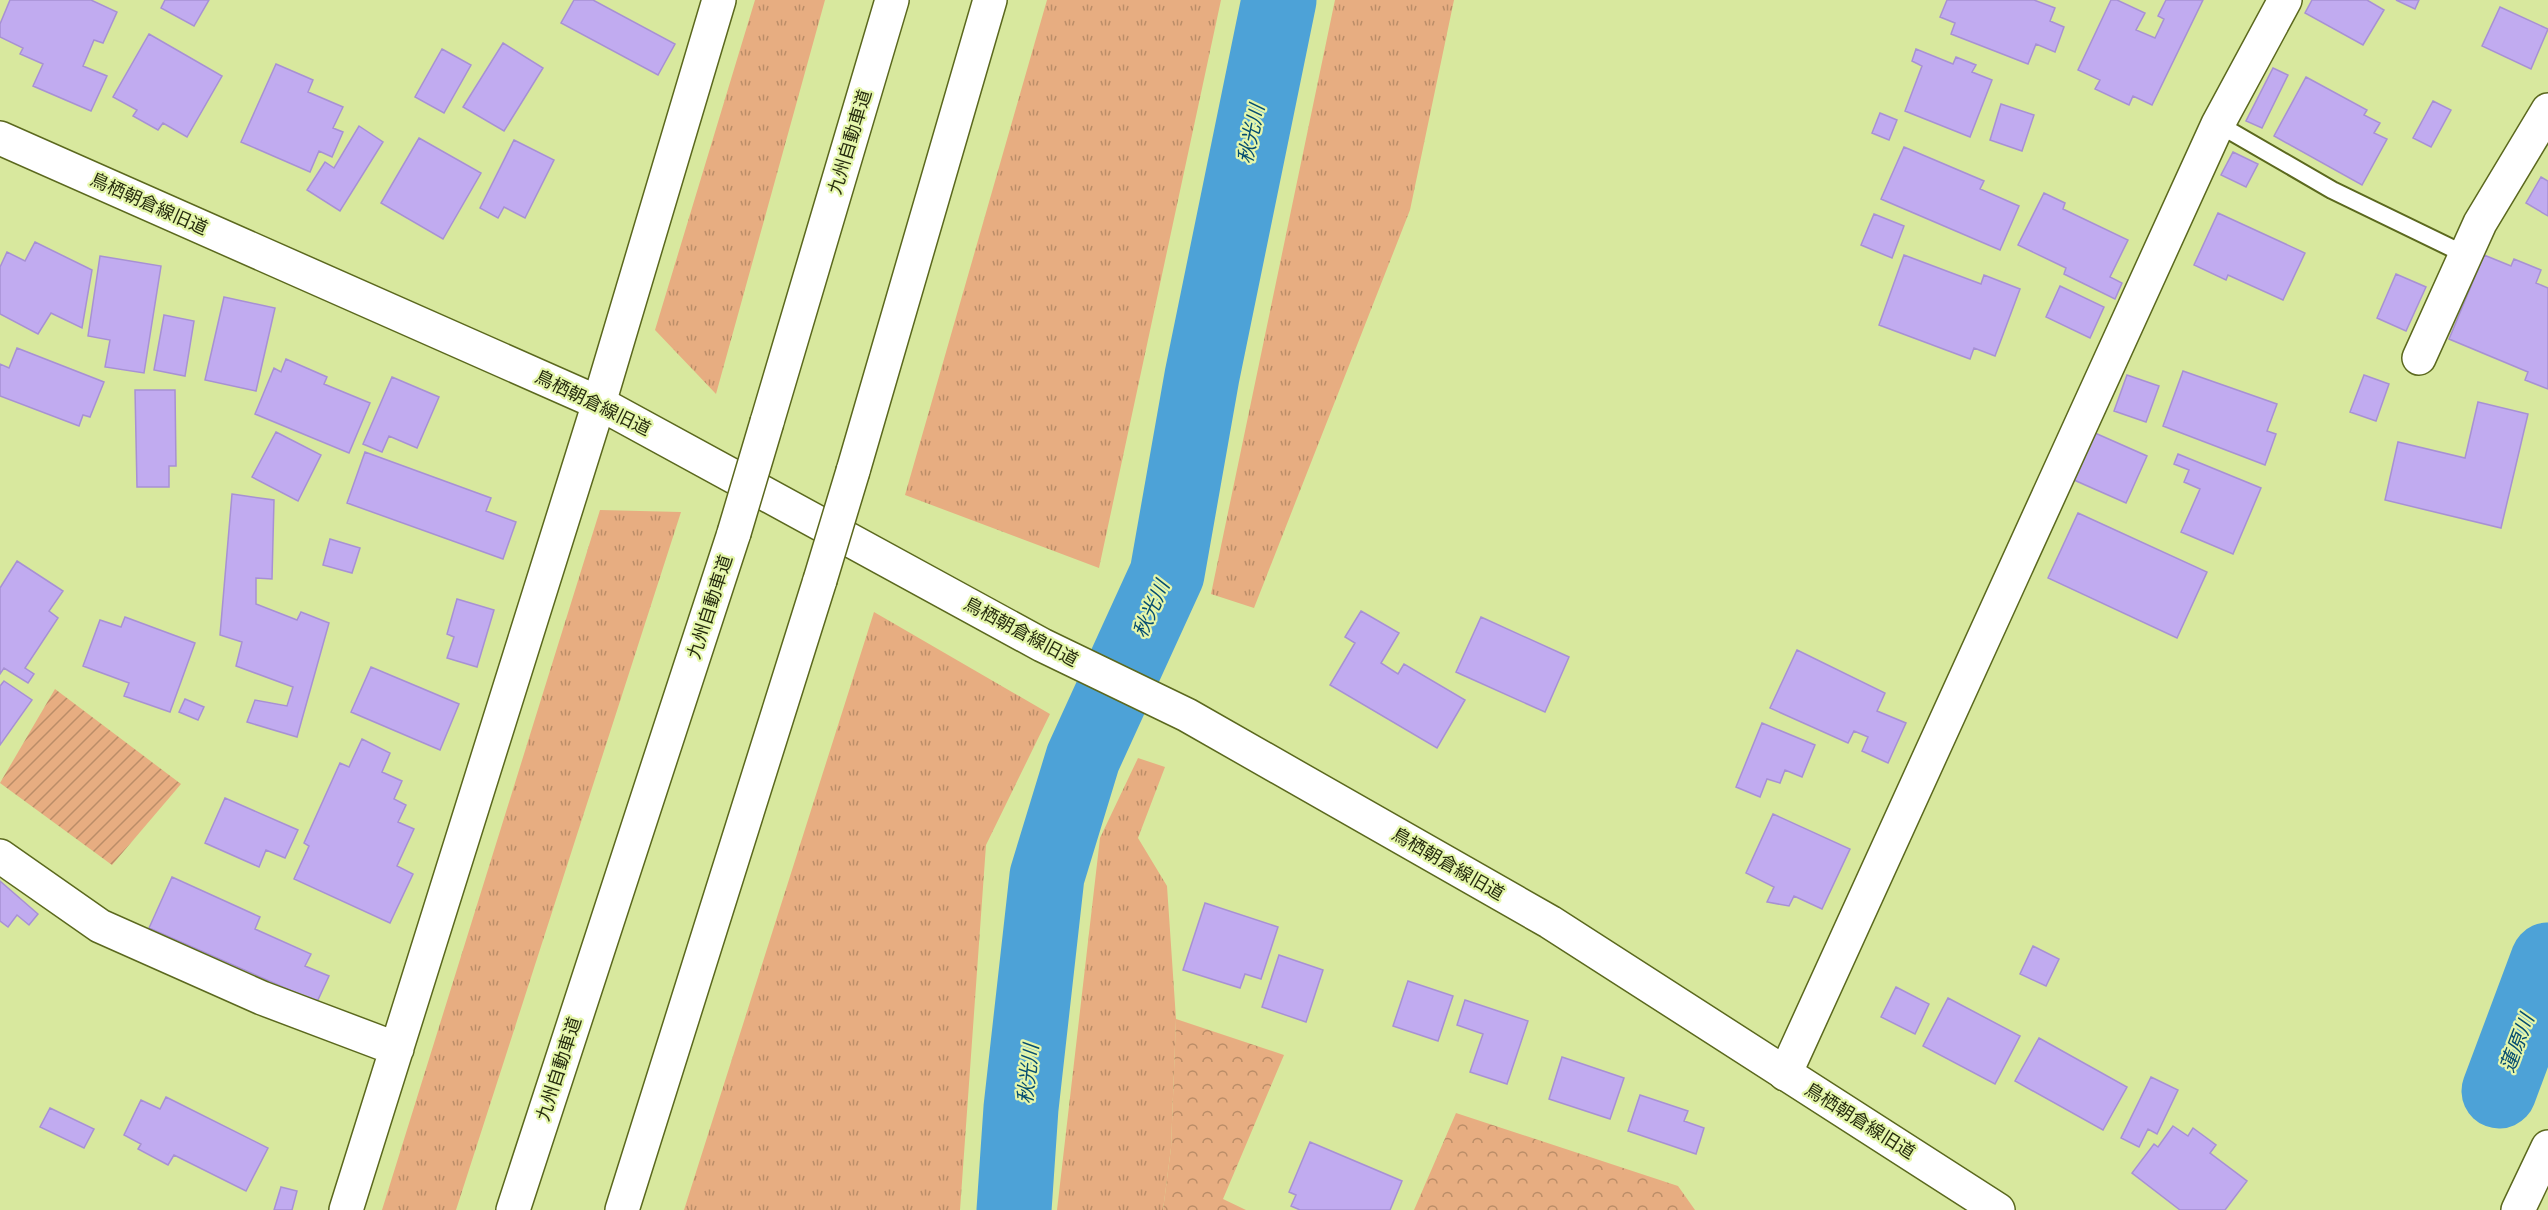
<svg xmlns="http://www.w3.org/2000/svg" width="2548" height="1210" viewBox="0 0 2548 1210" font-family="'Varela Round','Noto Sans JP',sans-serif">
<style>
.grass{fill:url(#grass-tufts)}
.park{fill:url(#park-crowns)}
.garden{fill:url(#garden-furrows)}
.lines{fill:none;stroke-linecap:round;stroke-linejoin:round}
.river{stroke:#4da2d7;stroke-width:75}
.building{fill:#c1abf0;stroke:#a791d3;stroke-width:1.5}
.service-casing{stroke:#5b681e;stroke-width:20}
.minor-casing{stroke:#5b681e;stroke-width:36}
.tertiary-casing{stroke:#5b681e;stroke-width:36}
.motorway-casing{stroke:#5b681e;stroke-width:36}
.service{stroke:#fff;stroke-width:16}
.minor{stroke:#fff;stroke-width:33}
.tertiary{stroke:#fff;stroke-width:33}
.motorway{stroke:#fff;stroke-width:33}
.motorway-bridge-casing{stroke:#5b681e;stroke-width:36;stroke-linecap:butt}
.motorway-bridge{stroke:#fff;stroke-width:33}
.labels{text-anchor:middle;stroke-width:4.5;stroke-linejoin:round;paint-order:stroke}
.street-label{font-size:18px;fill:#272d0f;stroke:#e5f6ab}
.water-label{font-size:20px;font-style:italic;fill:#064d70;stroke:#e5f6ab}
</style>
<defs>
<pattern id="grass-tufts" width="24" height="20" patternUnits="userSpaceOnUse" patternTransform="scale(1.5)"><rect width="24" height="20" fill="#e7ad81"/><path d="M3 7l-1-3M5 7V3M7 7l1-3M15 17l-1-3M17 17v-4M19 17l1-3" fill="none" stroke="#bb8d68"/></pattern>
<pattern id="park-crowns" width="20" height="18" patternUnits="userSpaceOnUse" patternTransform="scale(1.5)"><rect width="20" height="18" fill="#e7ad81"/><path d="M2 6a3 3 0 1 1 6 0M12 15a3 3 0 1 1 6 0" fill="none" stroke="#bb8d68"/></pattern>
<pattern id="garden-furrows" width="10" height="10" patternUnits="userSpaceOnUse" patternTransform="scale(1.5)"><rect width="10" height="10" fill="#e7ad81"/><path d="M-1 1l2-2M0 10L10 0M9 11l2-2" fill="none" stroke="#bb8d68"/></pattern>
</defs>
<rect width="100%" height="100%" fill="#d8e89e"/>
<path class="grass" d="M 755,0 L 825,0 L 716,394 L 655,330 Z
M 1047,0 L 1221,0 L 1099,568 L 905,495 Z
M 1335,0 L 1454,0 L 1410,210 L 1254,608 L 1211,594 Z
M 600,510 L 681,512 L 456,1210 L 382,1210 Z
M 874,612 L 1050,714 L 986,845 L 960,1210 L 684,1210 Z
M 1138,758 L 1165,767 L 1138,838 L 1167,886 L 1176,1019 L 1171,1148 L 1163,1210 L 1057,1210 L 1100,838 Z"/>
<path class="park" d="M 1176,1019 L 1284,1055 L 1223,1199 L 1246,1210 L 1163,1210 L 1171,1148 Z
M 1456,1113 L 1678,1186 L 1695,1210 L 1414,1210 Z"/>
<path class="garden" d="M 55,689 L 181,784 L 112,865 L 0,783 Z"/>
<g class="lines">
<path class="river" d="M 2499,1091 L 2548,960
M 1014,1210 L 1021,1108 L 1047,876 L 1083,758 L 1167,574 L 1202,376 L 1279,0"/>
</g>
<path class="building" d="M 10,0 L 91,0 L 117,12 L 103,43 L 94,40 L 83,66 L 107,76 L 91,111 L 33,86 L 43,64 L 20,54 L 23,48 L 0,37 L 0,24 Z
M 165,0 L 209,0 L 194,26 L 161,8 Z
M 574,0 L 593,0 L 675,44 L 658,75 L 561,23 Z
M 1947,0 L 2034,0 L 2055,8 L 2050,21 L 2064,27 L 2055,52 L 2036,44 L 2028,64 L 1951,34 L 1955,23 L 1940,17 Z
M 2111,0 L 2117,0 L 2145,13 L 2136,30 L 2155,38 L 2164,19 L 2158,16 L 2166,0 L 2203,0 L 2152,105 L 2133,96 L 2129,105 L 2095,89 L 2100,80 L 2078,70 Z
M 2312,0 L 2367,0 L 2384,10 L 2363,45 L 2305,13 Z
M 2396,0 L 2419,0 L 2415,9 Z
M 2500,7 L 2548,29 L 2531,69 L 2482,46 Z
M 149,34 L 222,76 L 187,137 L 163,123 L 158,130 L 133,116 L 137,110 L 113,97 Z
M 503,43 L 543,68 L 504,131 L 463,107 Z
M 442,49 L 471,65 L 444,113 L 415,97 Z
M 1916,49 L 1953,64 L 1956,57 L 1976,65 L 1972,72 L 1992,80 L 1970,137 L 1905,111 L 1922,66 L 1912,61 Z
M 276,64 L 313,80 L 308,92 L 343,107 L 333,128 L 343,132 L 332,157 L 319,151 L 310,172 L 241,142 Z
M 2273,68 L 2288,75 L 2262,128 L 2246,121 Z
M 2306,77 L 2367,110 L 2364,115 L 2380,123 L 2374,133 L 2387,139 L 2362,185 L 2274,136 Z
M 2433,101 L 2451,110 L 2431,147 L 2413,138 Z
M 2001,104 L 2034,115 L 2022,151 L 1990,140 Z
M 1880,113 L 1897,120 L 1889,140 L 1872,133 Z
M 359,126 L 383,142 L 340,211 L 307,190 L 325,162 L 334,168 Z
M 419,138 L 481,173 L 443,239 L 381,203 Z
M 514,140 L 554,160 L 525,218 L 504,207 L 498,218 L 480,208 Z
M 1904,147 L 1984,181 L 1980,189 L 2019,206 L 2000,250 L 1881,199 Z
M 2233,152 L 2258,164 L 2246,187 L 2221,175 Z
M 2541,177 L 2548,181 L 2548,216 L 2526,203 Z
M 2044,193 L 2065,203 L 2063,209 L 2128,240 L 2110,277 L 2122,283 L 2115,299 L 2064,274 L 2066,268 L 2018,245 Z
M 2218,213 L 2305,253 L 2283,300 L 2228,275 L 2226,280 L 2194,265 Z
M 1874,214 L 1904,226 L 1892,258 L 1861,245 Z
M 35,242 L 92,270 L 82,328 L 51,313 L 38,334 L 0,314 L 0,267 L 7,252 L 25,261 Z
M 1904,255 L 1981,284 L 1984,275 L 2020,289 L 1995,356 L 1974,348 L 1970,359 L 1879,325 Z
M 2484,255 L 2511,266 L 2514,259 L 2541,270 L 2536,283 L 2548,288 L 2548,389 L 2525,380 L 2528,372 L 2449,339 Z
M 100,256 L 161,266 L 144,373 L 105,367 L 110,340 L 88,336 Z
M 2396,274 L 2426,287 L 2406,331 L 2377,318 Z
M 2060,286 L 2104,307 L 2090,338 L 2046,317 Z
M 224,297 L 275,308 L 256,391 L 205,380 Z
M 164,315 L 194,321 L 185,376 L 154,370 Z
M 17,348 L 104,382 L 90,417 L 83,415 L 79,426 L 0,396 L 0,364 L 9,368 Z
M 286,359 L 327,377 L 324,384 L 370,403 L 349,453 L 255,414 L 274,368 L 281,372 Z
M 2183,371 L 2277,404 L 2267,431 L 2276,434 L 2265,465 L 2163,426 Z
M 2127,375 L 2159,386 L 2146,422 L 2114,411 Z
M 2364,375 L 2389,384 L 2376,421 L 2350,412 Z
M 392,377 L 439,397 L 417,448 L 389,436 L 382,452 L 363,444 Z
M 135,390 L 175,390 L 176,466 L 169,466 L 169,487 L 137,487 Z
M 2478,402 L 2528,414 L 2501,528 L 2385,500 L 2398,442 L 2465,458 Z
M 276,432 L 321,455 L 298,501 L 252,477 Z
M 2095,433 L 2147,456 L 2126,503 L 2074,480 Z
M 365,452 L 491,498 L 486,511 L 516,522 L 503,559 L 347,503 Z
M 2178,454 L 2261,488 L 2233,554 L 2181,532 L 2200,489 L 2184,482 L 2189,470 L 2174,464 Z
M 232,494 L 274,500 L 272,579 L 256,578 L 256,604 L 297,620 L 301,612 L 329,623 L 297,737 L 247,722 L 255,700 L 287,706 L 293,687 L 236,666 L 242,642 L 220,635 Z
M 2078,513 L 2207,572 L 2177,638 L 2048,578 Z
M 330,539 L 360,548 L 352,573 L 323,565 Z
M 17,561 L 63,591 L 49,611 L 58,618 L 25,668 L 34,674 L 28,683 L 4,668 L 0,674 L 0,588 Z
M 457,599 L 494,610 L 477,667 L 447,658 L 454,637 L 447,634 Z
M 1361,611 L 1399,633 L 1381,663 L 1398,674 L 1404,664 L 1465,700 L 1437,748 L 1330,685 L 1355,643 L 1345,637 Z
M 125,617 L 195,643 L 170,712 L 124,696 L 129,683 L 83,666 L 100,620 L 121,627 Z
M 1481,617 L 1569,657 L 1545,712 L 1456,672 Z
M 1797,650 L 1885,693 L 1877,711 L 1906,723 L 1888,763 L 1862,751 L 1868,737 L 1854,731 L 1848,743 L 1770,708 Z
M 371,667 L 459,704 L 440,750 L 351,712 Z
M 4,681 L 32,700 L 0,745 L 0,686 Z
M 185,699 L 204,707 L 198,720 L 179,712 Z
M 1762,723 L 1815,745 L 1802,777 L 1785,770 L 1780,783 L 1767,779 L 1760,797 L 1736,787 Z
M 362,739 L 390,753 L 382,772 L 402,781 L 394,799 L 406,805 L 398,822 L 414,829 L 397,866 L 413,874 L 390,923 L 294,879 L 309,846 L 304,843 L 340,763 L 349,767 Z
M 225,798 L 298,830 L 285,858 L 266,850 L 259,867 L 205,843 Z
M 1773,814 L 1850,849 L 1822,909 L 1794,896 L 1789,906 L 1767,902 L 1774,887 L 1746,873 Z
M 172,877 L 260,917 L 255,929 L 311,954 L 305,966 L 329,976 L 317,1002 L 149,928 Z
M 0,881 L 38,914 L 29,925 L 17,915 L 8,927 L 0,921 Z
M 1205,903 L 1278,927 L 1261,979 L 1245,974 L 1240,988 L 1183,970 Z
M 2033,946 L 2059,959 L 2046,986 L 2020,974 Z
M 1279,955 L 1323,970 L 1306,1022 L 1262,1007 Z
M 1408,981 L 1453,996 L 1438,1041 L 1393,1026 Z
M 1896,987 L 1929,1004 L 1915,1034 L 1881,1017 Z
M 1948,998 L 2020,1036 L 1995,1084 L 1923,1046 Z
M 1465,1000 L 1528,1021 L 1507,1084 L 1470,1072 L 1483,1034 L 1457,1025 Z
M 2039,1038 L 2127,1087 L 2103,1130 L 2015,1081 Z
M 1562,1057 L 1624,1078 L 1610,1119 L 1549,1099 Z
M 2151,1077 L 2178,1090 L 2157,1134 L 2148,1129 L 2139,1147 L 2121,1138 Z
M 1640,1095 L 1688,1111 L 1684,1121 L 1704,1128 L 1696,1154 L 1628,1131 Z
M 166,1097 L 268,1148 L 246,1191 L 174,1155 L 168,1165 L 138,1149 L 141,1144 L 124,1135 L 141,1100 L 160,1109 Z
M 50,1108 L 94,1129 L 84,1148 L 40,1127 Z
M 2173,1126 L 2188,1136 L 2193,1128 L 2216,1145 L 2210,1153 L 2247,1181 L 2225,1210 L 2180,1210 L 2132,1173 L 2154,1144 L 2158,1147 Z
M 1310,1142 L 1402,1181 L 1390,1210 L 1300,1210 L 1291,1206 L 1296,1195 L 1289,1192 Z
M 281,1187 L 297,1191 L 292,1210 L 274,1210 Z"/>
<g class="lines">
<g class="service-casing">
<path id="service" d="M 2218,124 L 2332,190 L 2466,255"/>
</g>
<g class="minor-casing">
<path id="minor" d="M 2419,358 L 2480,223 L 2548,110
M 0,856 L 100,926 L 262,998 L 397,1049
M 1785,1074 L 2218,124 L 2285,0
M 346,1210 L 599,403 L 719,0"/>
</g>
<g class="tertiary-casing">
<path id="tertiary" d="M 0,138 L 599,403 L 1042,645 L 1187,715 L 1550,922 L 1998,1210
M 2518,1210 L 2548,1147"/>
</g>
<g class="motorway-casing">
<path id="motorway" d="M 767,422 L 892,0
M 853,471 L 990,0
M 513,1210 L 734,533
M 622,1210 L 820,580"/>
</g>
<use href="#service" class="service"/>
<use href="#minor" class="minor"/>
<use href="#tertiary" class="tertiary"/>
<use href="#motorway" class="motorway"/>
<g class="motorway-bridge-casing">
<path id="motorway-bridge" d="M 734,533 L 767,422
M 820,580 L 853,471"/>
</g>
<use href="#motorway-bridge" class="motorway-bridge"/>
</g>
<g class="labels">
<g class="street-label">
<text transform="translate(850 142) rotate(-73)" y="6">九州自動車道</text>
<text transform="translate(149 204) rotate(24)" y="6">鳥栖朝倉線旧道</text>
<text transform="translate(593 403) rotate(26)" y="6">鳥栖朝倉線旧道</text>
<text transform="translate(710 607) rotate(-72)" y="6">九州自動車道</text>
<text transform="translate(1021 632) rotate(28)" y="6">鳥栖朝倉線旧道</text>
<text transform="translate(1448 864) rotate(30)" y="6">鳥栖朝倉線旧道</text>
<text transform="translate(559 1069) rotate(-72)" y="6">九州自動車道</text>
<text transform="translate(1860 1121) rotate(32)" y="6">鳥栖朝倉線旧道</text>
</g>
<g class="water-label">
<text transform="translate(1251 134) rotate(-78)" y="7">秋光川</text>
<text transform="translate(1151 609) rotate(-66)" y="7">秋光川</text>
<text transform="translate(2517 1043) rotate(-69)" y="7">蓮原川</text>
<text transform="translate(1028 1074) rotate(-84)" y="7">秋光川</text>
</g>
</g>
</svg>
